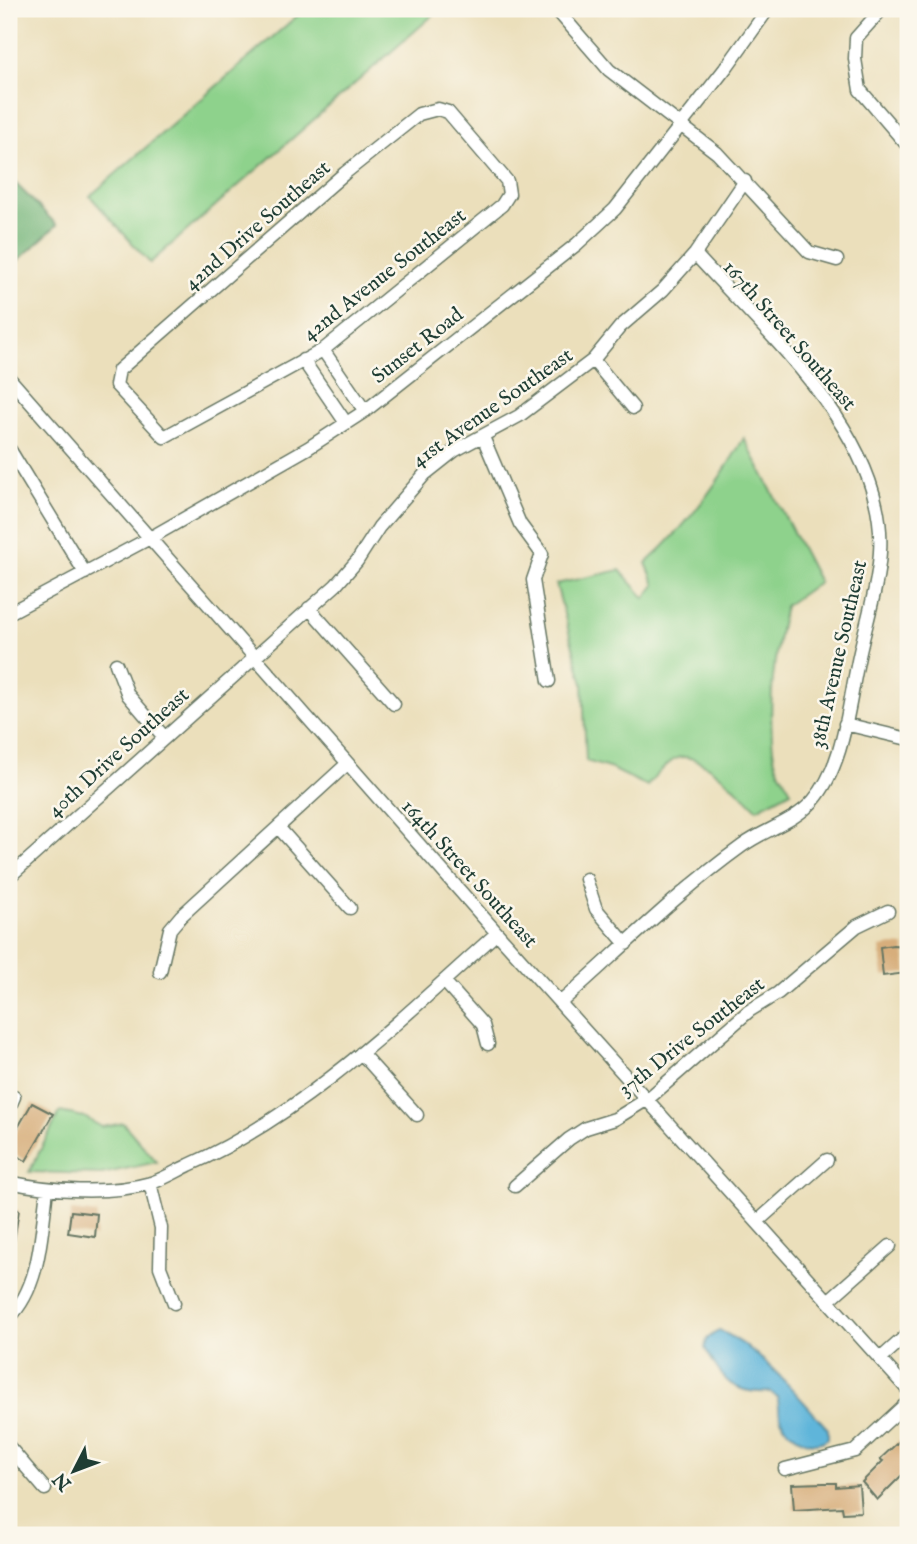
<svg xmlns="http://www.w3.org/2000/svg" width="917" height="1544" viewBox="0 0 917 1544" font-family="'IM FELL English',serif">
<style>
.green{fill:#8ed28c;stroke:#568860;stroke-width:2}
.forest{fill:#72b478;stroke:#487856;stroke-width:2}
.water{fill:#5eb5da;stroke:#3e7987;stroke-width:2}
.building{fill:#d7ae7c}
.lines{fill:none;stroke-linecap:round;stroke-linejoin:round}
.minor-casing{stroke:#667663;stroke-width:15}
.minor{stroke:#fff;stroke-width:12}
.labels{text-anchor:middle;stroke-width:5;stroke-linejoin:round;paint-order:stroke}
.street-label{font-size:21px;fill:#1f3d34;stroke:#fbf7ec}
</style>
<rect width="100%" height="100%" fill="#fbf7ec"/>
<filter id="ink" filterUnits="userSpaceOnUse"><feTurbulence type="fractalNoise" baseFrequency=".0143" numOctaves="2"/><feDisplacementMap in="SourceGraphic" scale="14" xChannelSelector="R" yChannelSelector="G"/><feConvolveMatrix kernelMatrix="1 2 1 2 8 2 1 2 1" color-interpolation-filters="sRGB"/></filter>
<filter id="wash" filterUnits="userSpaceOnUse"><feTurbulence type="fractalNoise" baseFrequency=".00686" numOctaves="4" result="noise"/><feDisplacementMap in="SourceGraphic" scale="28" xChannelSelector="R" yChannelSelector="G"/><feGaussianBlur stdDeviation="1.57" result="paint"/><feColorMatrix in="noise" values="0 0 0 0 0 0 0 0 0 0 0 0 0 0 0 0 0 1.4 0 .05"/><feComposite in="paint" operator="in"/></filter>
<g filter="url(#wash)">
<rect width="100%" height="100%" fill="#ebdfbb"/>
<path class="green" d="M 305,9 L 440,9 L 150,263 L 90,196 Z
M 744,438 L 819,582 L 785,606 C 774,654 767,707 774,757 C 776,768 785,780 791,791 L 757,809 C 743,795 696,747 675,759 C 665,765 655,777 647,786 L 612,769 L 586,761 L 583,684 L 556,584 L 620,570 L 645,598 L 655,585 L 646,563 C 687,527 717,485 744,438 Z
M 60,1112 L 84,1117 L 102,1127 L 123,1123 L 157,1162 L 102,1174 L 29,1172 Z"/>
<path class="forest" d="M 9,181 L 14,182 L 57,225 L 9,269 Z"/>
<path class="water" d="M 719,1330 C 762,1350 796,1394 828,1429 L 828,1438 C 813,1451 788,1435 781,1419 C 778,1412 780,1404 777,1397 L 770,1392 C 731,1394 724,1381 705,1348 L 707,1339 Z"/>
<g id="blocks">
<path class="building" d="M 893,945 L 904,946 L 907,973 L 883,976 L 880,947 Z
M 32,1103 L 53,1114 L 26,1161 L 9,1151 L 9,1143 Z
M 9,1209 L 19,1210 L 14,1241 L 9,1240 Z
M 71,1211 L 97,1214 L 95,1237 L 68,1233 Z
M 908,1433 L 908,1469 L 877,1500 L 862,1482 L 883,1461 L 880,1459 Z
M 824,1483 L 836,1483 L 836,1487 L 859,1485 L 861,1512 L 843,1513 L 842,1507 L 794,1510 L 792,1484 Z"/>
</g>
</g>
<g filter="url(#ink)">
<use href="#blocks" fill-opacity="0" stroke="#667663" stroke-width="2"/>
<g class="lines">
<g class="minor-casing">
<path id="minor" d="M 556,9 L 609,70 L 717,153 L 809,252 L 837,260
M 882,9 L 856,38 L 855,59 L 860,90 L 908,146
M 438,109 L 448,112 L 507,181 L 509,194 L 502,205 L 323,350 L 164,437 L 116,385 L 119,370 L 345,173 L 419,114 Z
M 323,350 L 365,411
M 303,360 L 346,423
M 593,360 L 633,408
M 9,378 L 497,933 L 908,1390
M 483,437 L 520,524 L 542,554 L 533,580 L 549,681
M 10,450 L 85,573
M 309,608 L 394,704
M 9,613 L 150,538 L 308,448 L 365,411 L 577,244 L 615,209 L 728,65 L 768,9
M 116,664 L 128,695 L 164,737
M 845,724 L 908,739
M 278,827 L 350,908
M 9,877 L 336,585 L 357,561 L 379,527 L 425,474 L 454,451 L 519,416 L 593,360 L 620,327 L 663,290 L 695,254 L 745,181
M 586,879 L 596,909 L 626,944
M 160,972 L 170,929 L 181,916 L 347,764
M 444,981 L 483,1025 L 488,1044
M 561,1002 C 620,950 678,892 742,846 C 765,829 793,823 813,801 C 843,767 848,709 857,666 C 864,629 878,589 880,552 C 888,437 765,332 695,254
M 361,1053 L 417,1115
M 9,1108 L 14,1097
M 9,1182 C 50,1191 109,1195 151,1183 C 164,1179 177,1171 189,1165 C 305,1114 404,1016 497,933
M 150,1183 L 161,1228 L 160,1267 L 174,1303
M 515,1186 L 569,1139 L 586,1128 L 615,1119 L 649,1098 L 749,1011 L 778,993 L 857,926 L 888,911
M 758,1221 L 827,1160
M 828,1301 L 890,1246
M 9,1318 C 41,1286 41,1233 47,1190
M 880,1359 L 908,1334
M 9,1447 L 45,1489
M 785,1469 L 855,1451 L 908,1402"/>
</g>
<use href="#minor" class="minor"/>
</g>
</g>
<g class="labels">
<g class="street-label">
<text transform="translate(257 225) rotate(-41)" y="7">42nd Drive Southeast</text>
<text transform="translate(384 274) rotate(-38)" y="7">42nd Avenue Southeast</text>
<text transform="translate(790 335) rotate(49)" y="7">167th Street Southeast</text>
<text transform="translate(417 345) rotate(-38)" y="7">Sunset Road</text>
<text transform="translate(492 407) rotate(-35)" y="7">41st Avenue Southeast</text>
<text transform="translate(838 654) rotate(-77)" y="7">38th Avenue Southeast</text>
<text transform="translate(118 752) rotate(-42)" y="7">40th Drive Southeast</text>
<text transform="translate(470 873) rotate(48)" y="7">164th Street Southeast</text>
<text transform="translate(691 1036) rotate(-38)" y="7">37th Drive Southeast</text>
</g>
</g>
<rect width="917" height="1544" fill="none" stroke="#fbf7ec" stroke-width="35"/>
<g transform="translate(74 1471) rotate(228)" stroke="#fbf7ec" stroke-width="5" paint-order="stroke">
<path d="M0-5L12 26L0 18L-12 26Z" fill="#1f3d34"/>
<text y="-10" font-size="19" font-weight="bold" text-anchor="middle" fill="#1f3d34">N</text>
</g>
</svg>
